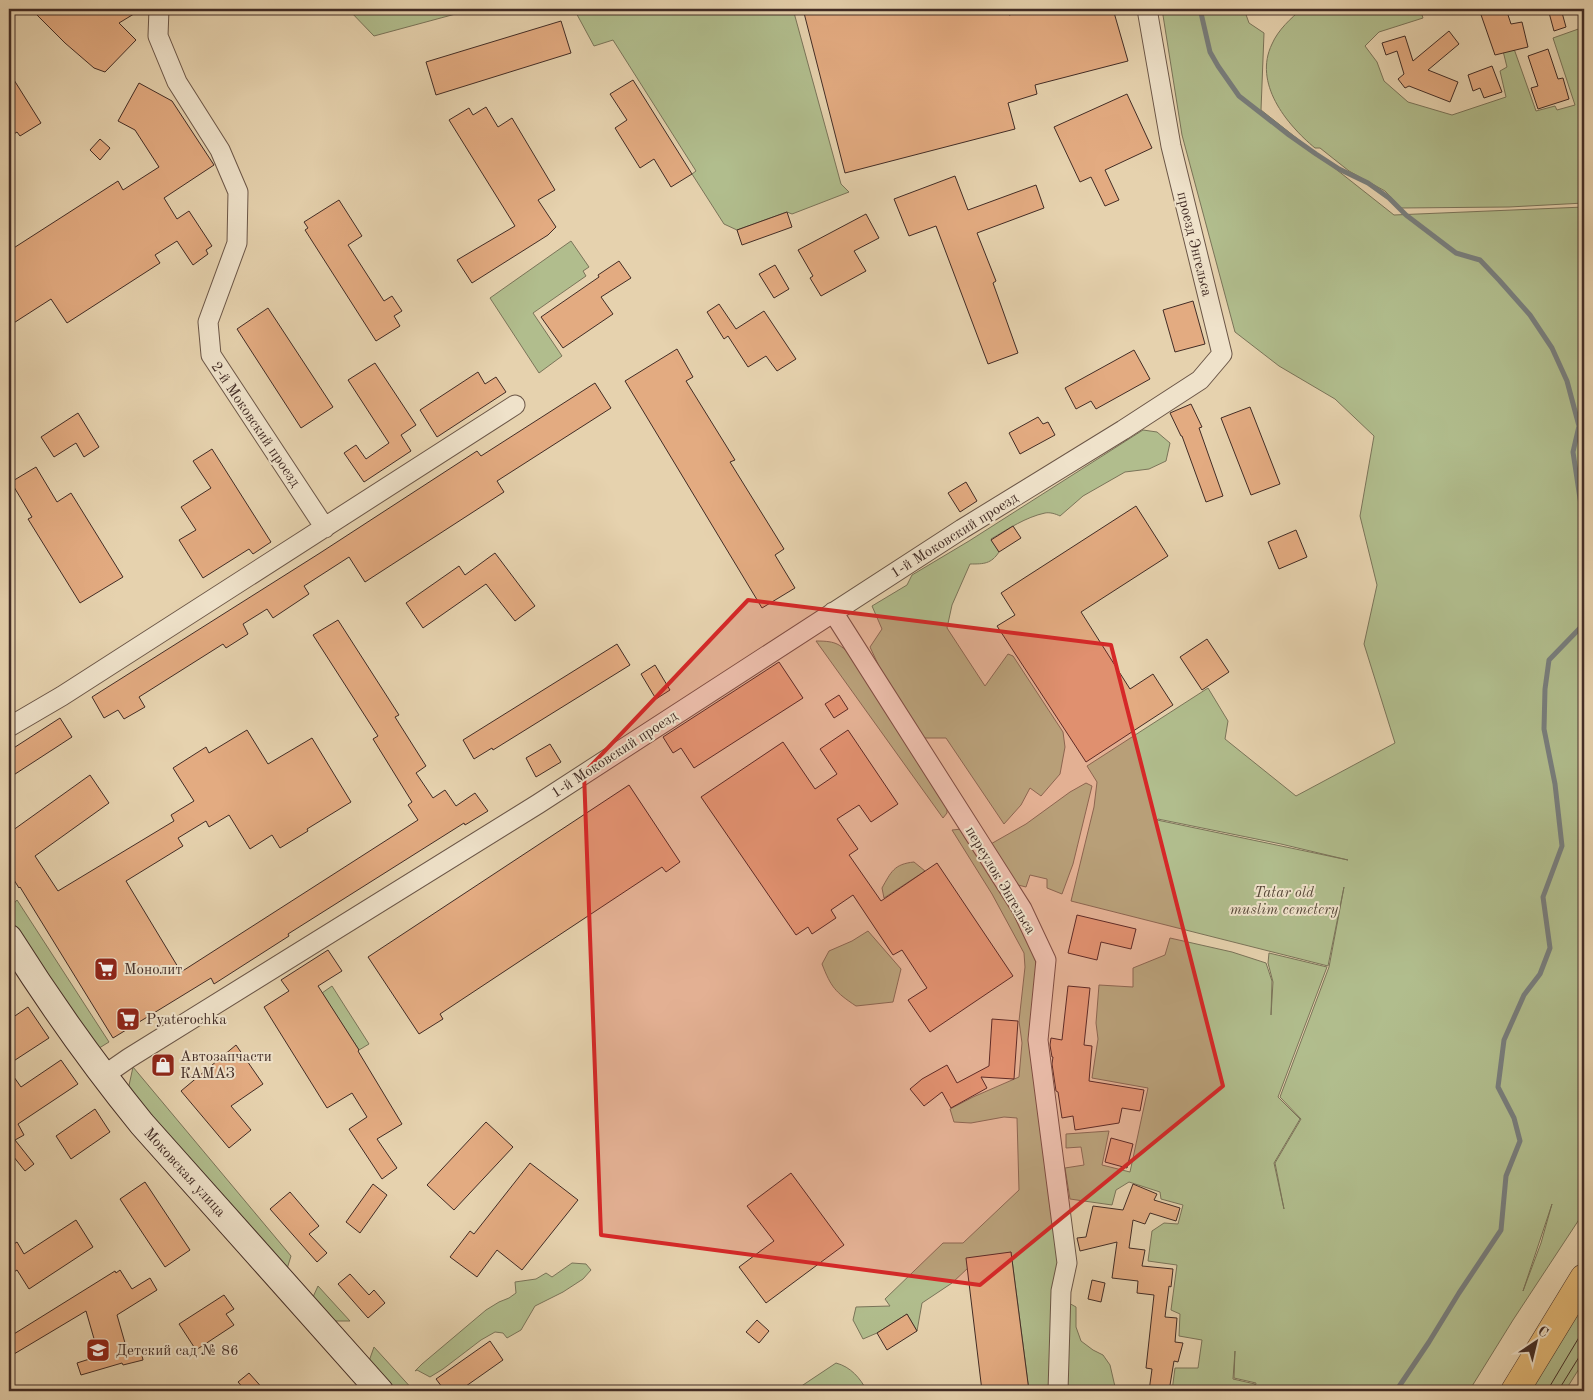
<svg xmlns="http://www.w3.org/2000/svg" width="1593" height="1400" viewBox="0 0 1593 1400" font-family="'Old Standard TT',serif">
<style>
.green{fill:#b1bd8d;stroke:#7a7459;fill-rule:evenodd}
.lines{fill:none;stroke-linecap:round;stroke-linejoin:round}
.stream{stroke:#787e7d;stroke-width:5}
.building{fill:#e3ab81;stroke:#422c25}
.street-casing{stroke:#6b5647;stroke-width:21}
.secondary-casing{stroke:#422c25;stroke-width:28}
.primary-casing{stroke:#422c25;stroke-width:29}
.street{stroke:#efe2ca;stroke-width:19}
.secondary{stroke:#efe2ca;stroke-width:26}
.primary{stroke:#e3b977;stroke-width:28}
.tram{stroke:#422c25;stroke-width:1}
.marked{fill:#d62828;fill-opacity:0.2;stroke:#d62828;stroke-width:4;stroke-linejoin:round}
.labels{text-anchor:middle;stroke-width:4;stroke-linejoin:round;paint-order:stroke}
.street-label{font-size:15px;fill:#422c25;stroke:#efe2ca}
.park-label{font-size:15px;font-style:italic;fill:#58493a;stroke:#efe2ca}
.poi-label{font-size:15px;fill:#422c25;stroke:#efe2ca;text-anchor:start}
</style>
<rect width="100%" height="100%" fill="#e6d2ae"/>
<filter id="stains"><feTurbulence type="fractalNoise" baseFrequency=".004" numOctaves="4"/><feColorMatrix values="0 0 0 0 .2 0 0 0 0 .09 0 0 0 0 .02 0 0 0 .5 -.17"/></filter>
<radialGradient id="worn" r=".72"><stop offset=".6" stop-color="#630" stop-opacity="0"/><stop offset="1" stop-color="#630" stop-opacity=".3"/></radialGradient>
<path class="green" d="M 348,9 L 474,9 L 374,36 Z
M 574,9 L 793,9 L 841,184 L 849,192 L 792,214 L 787,212 L 737,230 L 724,224 L 692,174 L 696,171 L 613,40 L 594,46 Z
M 1162,9 L 1244,9 L 1249,23 L 1264,33 L 1261,110 L 1394,215 L 1584,207 L 1584,1212 L 1513,1320 L 1469,1391 L 1254,1391 L 1256,1383 L 1234,1378 L 1235,1351 L 1233,1379 L 1255,1384 L 1253,1391 L 1172,1391 L 1175,1368 L 1198,1368 L 1202,1340 L 1179,1336 L 1180,1314 L 1171,1310 L 1177,1265 L 1148,1261 L 1152,1231 L 1164,1223 L 1178,1224 L 1183,1205 L 1161,1199 L 1160,1192 L 1129,1182 L 1116,1190 L 1112,1205 L 1070,1199 L 1065,1168 L 1084,1165 L 1081,1147 L 1066,1148 L 1066,1134 L 1109,1131 L 1102,1165 L 1130,1172 L 1148,1088 L 1092,1078 L 1098,1039 L 1096,1023 L 1099,985 L 1133,987 L 1133,968 L 1165,955 L 1170,938 L 1232,952 L 1266,963 L 1272,981 L 1271,1015 L 1273,982 L 1268,963 L 1269,953 L 1327,967 L 1278,1097 L 1300,1119 L 1274,1163 L 1284,1209 L 1275,1163 L 1301,1119 L 1280,1097 L 1329,967 L 1344,887 L 1328,966 L 1071,901 L 1094,807 L 1097,782 L 1087,766 L 1208,688 L 1228,721 L 1225,739 L 1296,796 L 1395,743 L 1364,644 L 1377,585 L 1360,516 L 1374,436 L 1335,399 L 1279,366 L 1235,332 L 1182,135 ZM 1158,819 L 1281,844 L 1348,860 L 1157,820 ZM 1552,1204 L 1541,1243 L 1523,1291 Z
M 1302,9 L 1420,9 L 1423,18 L 1379,32 L 1365,46 L 1377,62 L 1384,81 L 1408,102 L 1452,115 L 1506,97 L 1500,71 L 1507,67 L 1503,51 L 1513,46 L 1536,111 L 1555,106 L 1557,110 L 1575,105 L 1553,38 L 1584,27 L 1584,203 L 1509,207 L 1401,208 L 1385,191 L 1349,171 L 1320,148 L 1315,148 C 1286,124 1253,83 1272,44 C 1278,30 1291,18 1302,9 Z
M 571,241 L 589,267 L 583,271 L 586,276 L 533,313 L 562,356 L 539,373 L 490,298 Z
M 1143,430 L 1157,432 L 1170,443 L 1166,461 L 1149,469 L 1125,472 L 1083,496 L 1060,516 C 1056,514 1050,512 1045,513 C 1026,517 1008,529 991,539 L 999,552 C 991,564 984,564 970,564 L 952,605 L 947,628 L 985,686 L 1008,654 L 1013,656 L 1063,732 L 1065,747 L 1060,774 L 1041,796 L 1030,788 L 1021,805 L 1004,824 L 946,738 L 922,738 L 889,688 L 870,647 L 882,629 L 872,606 L 907,585 L 912,575 L 969,541 Z
M 816,641 C 837,641 841,644 854,660 L 947,805 L 947,813 L 943,818 Z
M 1086,783 L 1092,786 L 1073,864 L 1062,894 L 1047,888 L 1047,879 L 1030,875 L 1026,887 L 1014,884 L 989,845 L 1026,824 L 1070,792 Z
M 962,829 L 1002,890 L 1034,952 L 1037,971 L 1060,1249 L 1054,1391 L 1029,1391 L 1011,1252 L 968,1268 L 952,1283 L 922,1303 L 917,1331 L 907,1314 L 877,1333 L 863,1339 L 853,1320 L 856,1307 L 890,1306 L 885,1299 L 943,1243 L 963,1243 L 1019,1190 L 1017,1118 L 1004,1117 L 971,1123 L 954,1122 L 950,1109 L 973,1097 L 1019,1077 L 1022,1043 L 1019,1021 L 1025,967 L 1024,953 L 992,894 L 952,830 Z
M 914,862 L 925,871 L 884,898 L 882,888 C 891,872 894,864 914,862 Z
M 17,900 L 109,1042 L 96,1050 L 43,974 L 9,916 L 9,909 Z
M 868,931 L 901,969 L 893,1002 L 856,1006 C 835,992 831,987 822,964 L 829,951 L 852,941 Z
M 332,986 L 369,1044 L 359,1050 L 322,993 Z
M 133,1067 L 291,1256 L 286,1272 L 128,1090 Z
M 572,1263 L 586,1264 L 591,1270 L 583,1279 L 563,1292 L 535,1306 L 521,1330 L 507,1338 L 503,1333 L 495,1332 L 481,1340 L 443,1369 L 430,1377 L 417,1370 L 415,1371 L 422,1364 L 486,1310 L 499,1302 L 509,1298 L 516,1293 L 515,1282 L 536,1279 L 546,1273 L 552,1277 Z
M 318,1286 L 350,1321 L 335,1321 L 313,1297 Z
M 1584,1301 L 1584,1361 L 1565,1391 L 1529,1391 Z
M 1067,1302 L 1076,1307 L 1076,1327 L 1081,1341 L 1093,1350 L 1103,1355 L 1110,1365 L 1116,1391 L 1064,1391 Z
M 374,1347 L 414,1391 L 393,1391 L 368,1364 Z
M 836,1363 C 851,1367 860,1378 867,1391 L 794,1391 Z"/>
<g class="lines">
<path class="stream" d="M 1198,9 L 1201,13 L 1210,52 L 1218,66 L 1239,96 L 1289,135 L 1316,154 L 1339,169 L 1368,183 L 1389,198 L 1406,215 L 1456,253 L 1480,260 L 1499,280 L 1530,315 L 1552,348 L 1567,381 L 1579,426 L 1573,452 L 1584,525
M 1396,1391 L 1429,1342 L 1459,1293 L 1501,1230 L 1506,1176 L 1520,1141 L 1514,1118 L 1498,1087 L 1504,1040 L 1524,995 L 1540,974 L 1550,948 L 1543,897 L 1562,846 L 1555,784 L 1544,729 L 1545,689 L 1549,660 L 1580,628 L 1584,619"/>
</g>
<path class="building" d="M 31,9 L 142,9 L 119,23 L 136,40 L 105,72 L 94,68 L 65,43 Z
M 803,9 L 1008,9 L 1009,15 L 1033,9 L 1113,9 L 1128,61 L 1035,85 L 1037,94 L 1008,103 L 1015,129 L 845,173 Z
M 1479,9 L 1506,9 L 1511,24 L 1522,22 L 1528,47 L 1495,55 Z
M 1548,9 L 1561,9 L 1566,27 L 1554,31 Z
M 561,21 L 571,53 L 436,95 L 426,62 Z
M 1449,31 L 1459,44 L 1428,70 L 1458,82 L 1450,102 L 1409,86 L 1405,88 L 1398,79 L 1404,74 L 1397,51 L 1386,55 L 1382,43 L 1405,36 L 1413,61 Z
M 1548,49 L 1558,79 L 1563,78 L 1569,99 L 1538,109 L 1531,88 L 1538,86 L 1528,56 Z
M 1492,66 L 1502,92 L 1484,98 L 1480,88 L 1473,91 L 1468,75 Z
M 9,72 L 41,123 L 20,136 L 17,132 L 9,137 Z
M 633,80 L 692,174 L 671,187 L 654,159 L 640,168 L 615,128 L 627,120 L 610,94 Z
M 139,83 L 172,101 L 214,165 L 164,198 L 177,219 L 189,211 L 212,246 L 206,250 L 208,254 L 193,265 L 177,241 L 155,255 L 160,263 L 67,323 L 51,299 L 9,326 L 9,251 L 118,181 L 123,190 L 159,167 L 135,130 L 118,121 Z
M 1127,94 L 1152,148 L 1105,170 L 1119,200 L 1105,206 L 1091,177 L 1080,182 L 1054,127 Z
M 486,107 L 498,127 L 512,118 L 555,190 L 538,200 L 556,227 L 548,235 L 472,283 L 457,260 L 515,226 L 449,120 L 469,108 L 473,115 Z
M 100,139 L 110,148 L 100,160 L 90,150 Z
M 955,176 L 968,210 L 1036,185 L 1044,208 L 977,233 L 996,281 L 993,283 L 1018,353 L 988,364 L 936,226 L 909,236 L 894,199 Z
M 339,200 L 362,236 L 348,245 L 384,301 L 392,296 L 402,311 L 394,316 L 400,326 L 376,341 L 305,230 L 308,228 L 304,222 Z
M 787,212 L 792,227 L 742,245 L 737,230 Z
M 866,214 L 879,238 L 854,251 L 866,271 L 821,296 L 810,278 L 813,276 L 798,250 Z
M 619,261 L 631,278 L 601,297 L 613,314 L 563,348 L 541,317 L 599,277 L 598,275 Z
M 775,265 L 789,289 L 774,298 L 759,274 Z
M 1193,301 L 1205,344 L 1175,352 L 1163,310 Z
M 719,304 L 736,329 L 764,311 L 796,359 L 777,371 L 766,356 L 748,367 L 728,336 L 724,339 L 707,312 Z
M 268,308 L 333,407 L 301,428 L 237,329 Z
M 677,349 L 693,377 L 686,381 L 735,460 L 730,462 L 784,549 L 775,555 L 795,588 L 762,608 L 625,381 Z
M 1134,350 L 1150,379 L 1096,409 L 1091,401 L 1076,409 L 1065,388 Z
M 375,363 L 416,425 L 401,435 L 411,451 L 364,482 L 344,453 L 356,445 L 366,459 L 389,443 L 348,380 Z
M 478,372 L 485,384 L 496,377 L 506,392 L 437,437 L 420,410 Z
M 595,383 L 611,408 L 497,481 L 504,492 L 365,582 L 349,557 L 304,586 L 309,594 L 273,618 L 267,609 L 243,624 L 248,634 L 226,648 L 223,644 L 139,697 L 145,707 L 124,719 L 118,710 L 104,718 L 92,697 L 320,553 L 477,451 L 481,456 Z
M 1191,404 L 1202,427 L 1199,428 L 1223,496 L 1206,502 L 1182,436 L 1181,436 L 1170,413 Z
M 1250,407 L 1280,484 L 1251,495 L 1221,418 Z
M 78,413 L 99,447 L 84,457 L 76,443 L 54,457 L 41,437 Z
M 1038,417 L 1043,424 L 1048,422 L 1055,435 L 1020,454 L 1009,433 Z
M 212,449 L 271,542 L 253,554 L 249,549 L 203,578 L 179,540 L 196,530 L 181,507 L 211,488 L 193,461 Z
M 36,467 L 57,502 L 71,493 L 123,577 L 80,603 L 28,519 L 32,517 L 11,482 Z
M 966,482 L 977,501 L 960,512 L 948,493 Z
M 1136,506 L 1168,556 L 1081,612 L 1130,689 L 1153,674 L 1173,705 L 1086,762 L 997,626 L 1015,615 L 1001,593 Z
M 1013,526 L 1021,538 L 999,552 L 991,540 Z
M 1296,530 L 1307,557 L 1279,569 L 1268,542 Z
M 495,553 L 535,606 L 515,621 L 486,584 L 423,628 L 406,603 L 459,566 L 465,575 Z
M 338,620 L 399,715 L 395,717 L 426,766 L 416,773 L 433,798 L 445,790 L 456,806 L 475,793 L 488,811 L 465,825 L 464,823 L 418,852 L 288,934 L 289,936 L 214,984 L 211,978 L 113,1038 L 20,887 L 19,888 L 9,872 L 9,833 L 90,775 L 109,803 L 35,856 L 58,891 L 174,821 L 171,815 L 194,801 L 173,768 L 206,747 L 209,753 L 247,730 L 268,764 L 312,738 L 351,802 L 307,829 L 308,831 L 280,848 L 272,835 L 250,849 L 229,815 L 209,827 L 206,821 L 178,838 L 183,846 L 126,881 L 181,972 L 418,820 L 408,805 L 412,802 L 373,739 L 378,736 L 313,635 Z
M 1207,639 L 1229,672 L 1202,690 L 1180,657 Z
M 617,644 L 630,665 L 493,750 L 492,748 L 474,759 L 463,740 Z
M 779,662 L 803,698 L 694,768 L 681,748 L 673,753 L 663,737 Z
M 655,665 L 670,690 L 656,699 L 641,674 Z
M 839,695 L 848,709 L 834,718 L 825,704 Z
M 60,718 L 72,737 L 9,778 L 9,751 Z
M 848,730 L 898,804 L 871,822 L 859,805 L 837,819 L 858,849 L 849,855 L 881,901 L 937,863 L 1013,976 L 930,1032 L 908,1000 L 927,988 L 902,950 L 893,955 L 853,895 L 831,910 L 836,918 L 812,934 L 808,927 L 796,935 L 701,797 L 783,742 L 815,789 L 837,774 L 820,749 Z
M 550,744 L 561,762 L 536,777 L 526,758 Z
M 629,785 L 680,862 L 666,872 L 662,867 L 440,1014 L 443,1019 L 419,1034 L 368,957 Z
M 1077,915 L 1136,929 L 1131,949 L 1101,942 L 1097,960 L 1068,953 Z
M 328,950 L 342,971 L 318,986 L 359,1050 L 358,1051 L 402,1124 L 377,1139 L 397,1168 L 382,1179 L 349,1129 L 367,1117 L 352,1093 L 327,1108 L 264,1007 L 289,991 L 281,980 Z
M 1068,986 L 1090,988 L 1084,1045 L 1092,1046 L 1089,1081 L 1144,1090 L 1140,1111 L 1122,1108 L 1119,1123 L 1075,1130 L 1073,1116 L 1062,1118 L 1058,1092 L 1056,1091 L 1052,1064 L 1053,1057 L 1052,1057 L 1050,1045 L 1051,1038 L 1062,1040 Z
M 28,1007 L 49,1038 L 9,1064 L 9,1020 Z
M 992,1019 L 1018,1021 L 1014,1079 L 981,1077 L 987,1088 L 951,1108 L 942,1092 L 924,1106 L 910,1089 L 922,1079 L 947,1065 L 957,1083 L 989,1066 Z
M 236,1045 L 263,1084 L 231,1106 L 251,1130 L 229,1148 L 181,1091 Z
M 61,1060 L 78,1084 L 18,1124 L 24,1135 L 15,1140 L 34,1164 L 25,1171 L 9,1151 L 9,1070 L 21,1087 Z
M 95,1109 L 110,1132 L 71,1159 L 56,1136 Z
M 486,1122 L 513,1147 L 454,1210 L 427,1185 Z
M 1111,1138 L 1133,1144 L 1127,1168 L 1105,1162 Z
M 530,1163 L 578,1200 L 522,1270 L 497,1250 L 477,1277 L 450,1257 L 470,1231 L 474,1234 Z
M 791,1173 L 844,1245 L 766,1303 L 739,1267 L 774,1241 L 747,1206 Z
M 145,1182 L 190,1250 L 165,1267 L 120,1199 Z
M 373,1184 L 387,1195 L 360,1233 L 346,1222 Z
M 1133,1184 L 1157,1194 L 1154,1200 L 1180,1208 L 1176,1221 L 1150,1213 L 1145,1224 L 1133,1220 L 1129,1248 L 1145,1250 L 1142,1266 L 1173,1269 L 1171,1287 L 1169,1286 L 1165,1317 L 1177,1318 L 1175,1342 L 1183,1343 L 1178,1362 L 1174,1361 L 1169,1391 L 1149,1391 L 1152,1369 L 1146,1368 L 1154,1295 L 1137,1293 L 1138,1281 L 1112,1278 L 1117,1242 L 1080,1251 L 1077,1238 L 1086,1237 L 1093,1206 L 1123,1210 Z
M 290,1192 L 319,1226 L 309,1234 L 327,1253 L 317,1262 L 270,1209 Z
M 76,1220 L 93,1247 L 29,1289 L 17,1270 L 9,1275 L 9,1247 L 17,1242 L 24,1254 Z
M 1011,1252 L 1029,1391 L 982,1391 L 966,1258 Z
M 120,1270 L 132,1289 L 150,1278 L 157,1290 L 117,1315 L 127,1350 L 140,1347 L 143,1360 L 123,1365 L 122,1363 L 81,1375 L 77,1363 L 99,1356 L 86,1311 L 9,1357 L 9,1337 L 115,1271 L 116,1273 Z
M 350,1274 L 369,1295 L 374,1290 L 385,1303 L 368,1318 L 338,1284 Z
M 1092,1280 L 1105,1283 L 1101,1302 L 1088,1299 Z
M 224,1295 L 234,1309 L 226,1314 L 234,1325 L 196,1350 L 179,1324 Z
M 907,1314 L 917,1331 L 887,1350 L 877,1333 Z
M 757,1320 L 769,1331 L 759,1343 L 746,1332 Z
M 490,1341 L 503,1360 L 459,1391 L 445,1391 L 436,1379 Z
M 249,1373 L 265,1391 L 246,1391 L 238,1382 Z"/>
<g class="lines">
<g class="street-casing">
<path id="street" d="M 159,9 L 158,36 L 177,82 L 220,150 L 238,192 L 237,243 L 208,322 L 211,355 L 325,528
M 833,612 L 1022,909 L 1046,960 L 1038,1040 L 1067,1263 L 1061,1291 L 1058,1391
M 9,727 L 62,696 L 515,405
M 103,1076 L 129,1058 L 538,804 L 962,529 L 1123,430 L 1200,380 L 1222,354 L 1171,146 L 1147,9"/>
</g>
<g class="secondary-casing">
<path id="secondary" d="M 9,938 C 50,1003 94,1065 142,1124 L 380,1391"/>
</g>
<g class="primary-casing">
<path id="primary" d="M 1515,1391 L 1584,1278"/>
</g>
<use href="#street" class="street"/>
<use href="#secondary" class="secondary"/>
<use href="#primary" class="primary"/>
<path class="tram" d="M 1547,1391 L 1584,1329
M 1558,1391 L 1584,1349"/>
</g>
<path class="marked" d="M 748,600 L 1111,645 L 1223,1086 L 980,1285 L 601,1235 L 584,773 Z"/>
<defs>
<g id="supermarket-square" transform="scale(1.25)"><rect x="-9" y="-9" width="18" height="18" rx="4" fill="#8f2418" stroke="#efe2ca"/><path d="M-6-5.5h2.5l.6 2H6L4.5 2H-2.5L-4.4-4H-6ZM-1.5 3.2a1.3 1.3 0 1 0 .1 0ZM3 3.2a1.3 1.3 0 1 0 .1 0Z" fill="#fff"/></g>
<g id="shop-square" transform="scale(1.25)"><rect x="-9" y="-9" width="18" height="18" rx="4" fill="#8f2418" stroke="#efe2ca"/><path d="M-5-2.5h2.3a2.7 3.5 0 0 1 5.4 0H5L5.5 6h-11ZM-1.5-2.5h3a1.5 2.3 0 0 0-3 0Z" fill="#fff"/></g>
<g id="school-square" transform="scale(1.25)"><rect x="-9" y="-9" width="18" height="18" rx="4" fill="#8f2418" stroke="#efe2ca"/><path d="M0-5L7-2L0 1L-7-2ZM-4 1L0 2.5L4 1V4Q0 6-4 4Z" fill="#fff"/></g>
</defs>
<g fill-rule="evenodd">
<use href="#supermarket-square" x="106" y="969"/>
<use href="#supermarket-square" x="128" y="1019"/>
<use href="#shop-square" x="163" y="1065"/>
<use href="#school-square" x="98" y="1350"/>
</g>
<g class="labels">
<g class="street-label">
<text transform="translate(1195 244) rotate(76)" y="5">проезд Энгельса</text>
<text transform="translate(256 424) rotate(56)" y="5">2-й Моковский проезд</text>
<text transform="translate(954 535) rotate(-32)" y="5">1-й Моковский проезд</text>
<text transform="translate(614 754) rotate(-33)" y="5">1-й Моковский проезд</text>
<text transform="translate(1001 880) rotate(59)" y="5">переулок Энгельса</text>
<text transform="translate(185 1172) rotate(48)" y="5">Моковская улица</text>
</g>
<g class="park-label">
<text x="1284" y="897">Tatar old<tspan x="1284" dy="17">muslim cemetery</tspan></text>
</g>
<g class="poi-label">
<text x="124" y="974">Монолит</text>
<text x="146" y="1024">Pyaterochka</text>
<text x="180" y="1061">Автозапчасти<tspan x="180" dy="17">КАМАЗ</tspan></text>
<text x="116" y="1355">Детский сад № 86</text>
</g>
</g>
<rect width="1593" height="1400" fill="none" stroke="#e6d2ae" stroke-width="30"/>
<rect x="10" y="10" width="1573" height="1380" fill="none" stroke="#422c25" stroke-width="2.5"/>
<rect x="15" y="15" width="1563" height="1370" fill="none" stroke="#422c25"/>
<g transform="translate(1536 1342) rotate(35)" stroke="#efe2ca" stroke-width="4" paint-order="stroke">
<path d="M0-4L9 19L0 12L-9 19Z" fill="#422c25"/>
<text y="-8" font-size="14" font-weight="bold" text-anchor="middle" fill="#422c25">С</text>
</g>
<rect width="100%" height="100%" filter="url(#stains)"/>
<rect width="100%" height="100%" fill="url(#worn)"/>
</svg>
